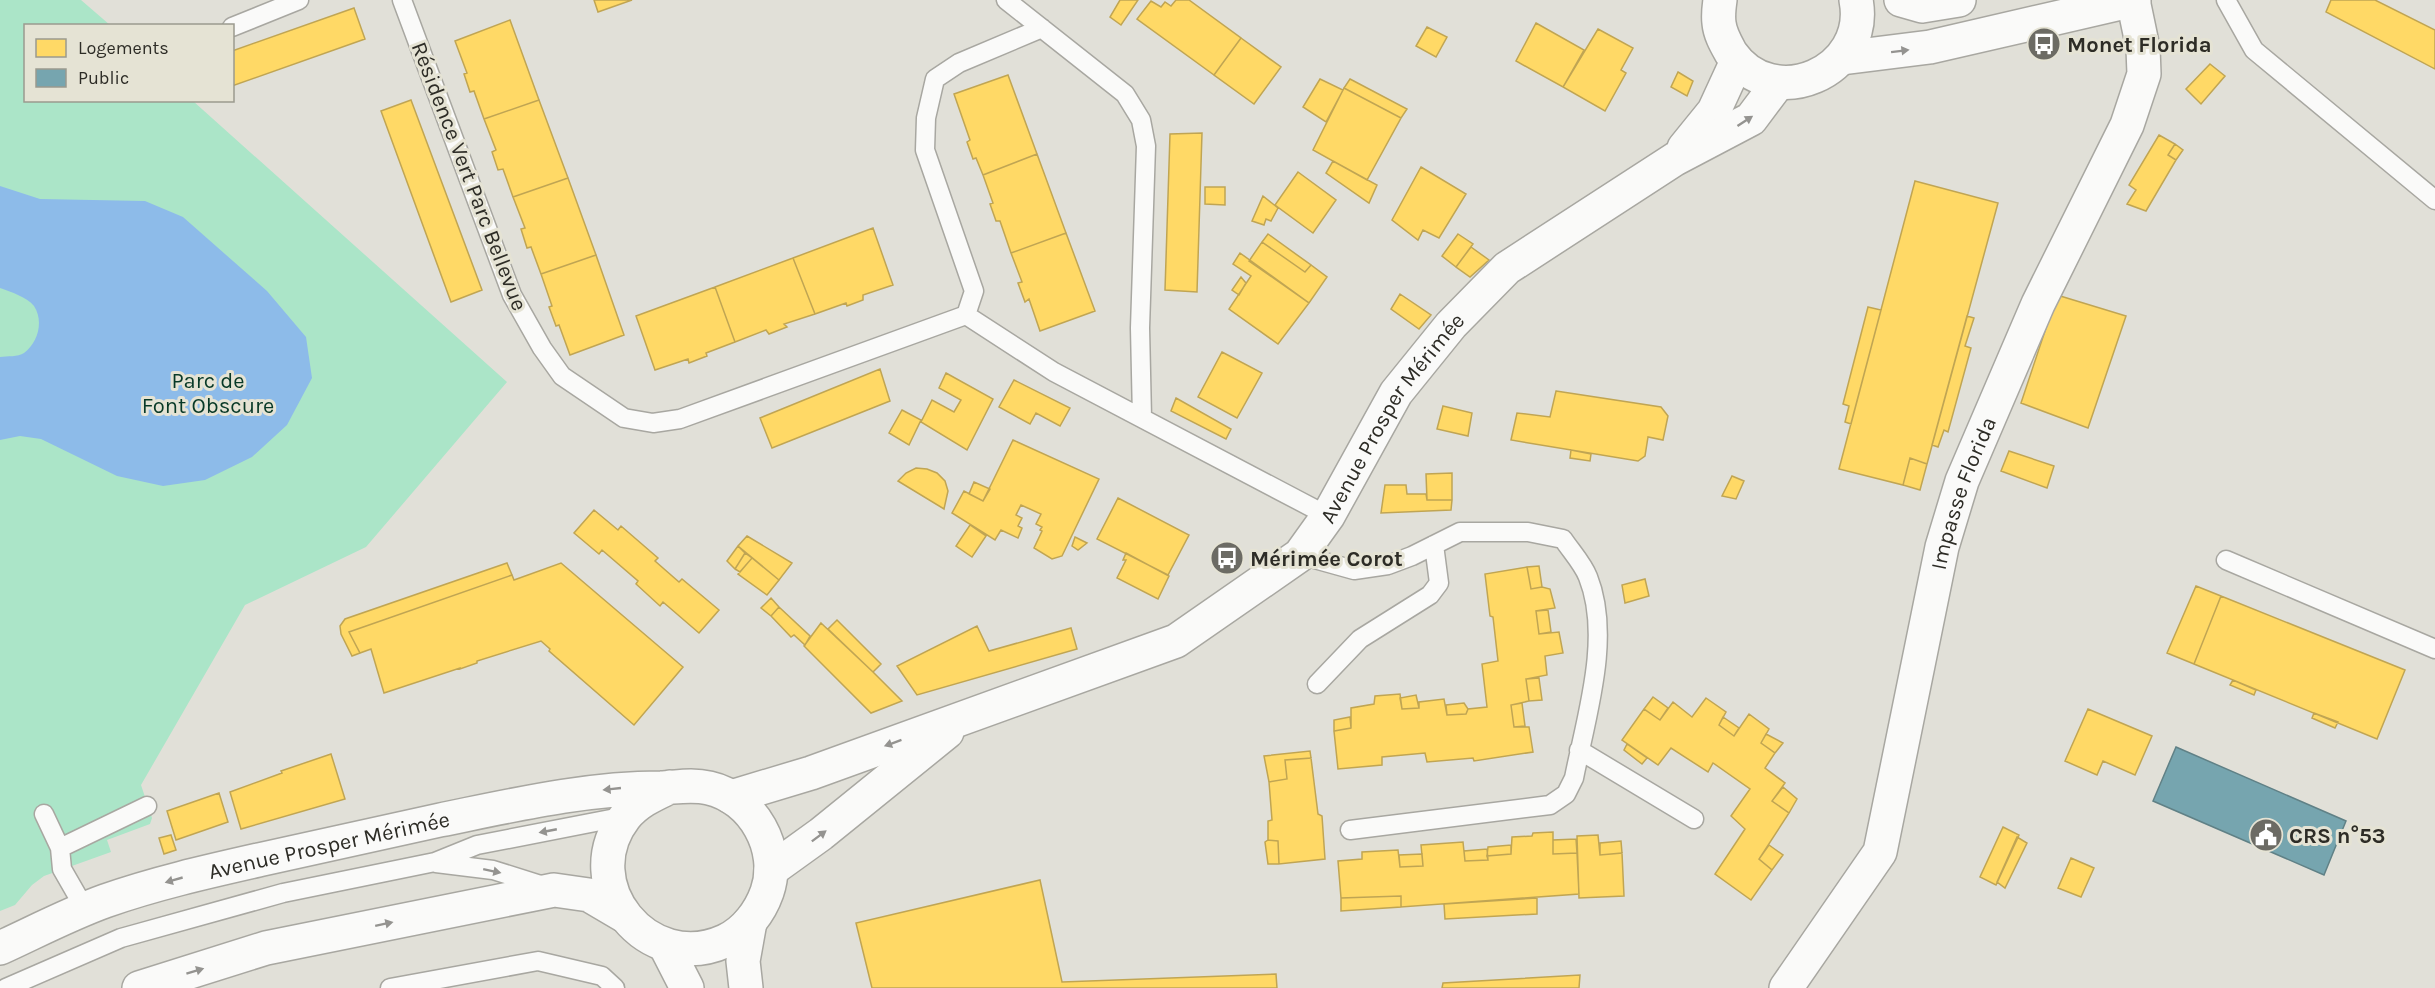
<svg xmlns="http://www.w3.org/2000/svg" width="2435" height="988" viewBox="0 0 2435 988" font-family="Karla,sans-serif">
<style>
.green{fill:#abe5c8}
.water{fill:#8dbbe9}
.homes{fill:#ffd966;stroke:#c0a553;stroke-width:1.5}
.public{fill:#76a5af;stroke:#608186;stroke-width:1.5}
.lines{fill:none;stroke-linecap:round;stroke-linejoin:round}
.service-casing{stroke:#a8a7a1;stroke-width:21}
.minor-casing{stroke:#a8a7a1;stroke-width:36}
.tertiary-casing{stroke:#a8a7a1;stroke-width:36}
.service{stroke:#fafaf9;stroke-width:18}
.minor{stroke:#fafaf9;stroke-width:33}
.tertiary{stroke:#fafaf9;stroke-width:33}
.oneway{fill:#949390}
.labels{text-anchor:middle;stroke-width:6;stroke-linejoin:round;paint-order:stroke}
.poi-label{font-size:22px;font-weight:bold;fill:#2d2c26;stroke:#e5e3d4;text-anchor:start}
.street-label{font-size:22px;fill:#2d2c26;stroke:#e5e3d4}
.park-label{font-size:22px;fill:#083927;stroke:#e5e3d4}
</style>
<rect width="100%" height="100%" fill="#e1e0d8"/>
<path class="green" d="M 0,0 L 81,0 L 110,25 L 26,26 L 26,100 L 193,101 L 507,382 L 366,547 L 245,605 L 141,785 L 152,818 L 150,824 L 107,840 L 111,852 L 44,876 L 32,885 L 15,905 L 0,911 Z"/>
<path class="water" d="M 0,186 L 40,199 L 145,201 L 183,217 L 267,291 L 306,337 L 312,378 L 287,425 L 252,457 L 205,480 L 163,486 L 117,476 L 41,439 L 20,436 L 0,440 L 0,357 C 7,356 18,357 24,353 C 38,343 44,321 34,306 C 27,297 11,292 0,288 Z"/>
<path class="homes" d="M 594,0 L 632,0 L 598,12 Z
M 1120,0 L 1138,0 L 1121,25 L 1110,17 Z
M 1176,0 L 1189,0 L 1241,38 L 1214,75 L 1137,19 L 1151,1 L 1161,7 L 1165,2 L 1171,6 Z
M 2331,0 L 2375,0 L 2435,30 L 2435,69 L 2326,12 Z
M 354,8 L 365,39 L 232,86 L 232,51 Z
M 510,20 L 539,100 L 484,119 L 474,91 L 470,92 L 464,74 L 467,73 L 455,41 Z
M 1536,23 L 1584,50 L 1563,87 L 1516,61 Z
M 1427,27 L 1447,37 L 1436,57 L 1416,46 Z
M 1598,29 L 1633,48 L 1621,70 L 1626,73 L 1605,111 L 1563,87 Z
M 1241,38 L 1281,67 L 1254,104 L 1214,75 Z
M 2210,64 L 2225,76 L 2201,104 L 2186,89 Z
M 1678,72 L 1693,81 L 1687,96 L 1671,87 Z
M 1008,75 L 1037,154 L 983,175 L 976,158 L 973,159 L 967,142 L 970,140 L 954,94 Z
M 1320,79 L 1343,90 L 1326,122 L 1303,107 Z
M 1350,79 L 1407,109 L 1401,118 L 1344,88 Z
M 1344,88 L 1401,118 L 1367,180 L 1313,150 Z
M 411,100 L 482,290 L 451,302 L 381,111 Z
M 539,100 L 568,178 L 513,197 L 503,169 L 498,170 L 492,152 L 496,150 L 484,119 Z
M 1202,133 L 1197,292 L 1165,290 L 1170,134 Z
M 2159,135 L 2175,144 L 2168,155 L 2176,160 L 2146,211 L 2127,204 L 2136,190 L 2129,185 Z
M 2175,144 L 2183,150 L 2176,160 L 2168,155 Z
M 1037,154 L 1066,233 L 1011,253 L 1000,221 L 996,221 L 990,204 L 993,203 L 983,175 Z
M 1333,161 L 1377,185 L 1369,203 L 1326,173 Z
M 1421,167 L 1466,194 L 1439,238 L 1423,230 L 1418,240 L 1392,220 Z
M 1298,172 L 1336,200 L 1313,233 L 1275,205 Z
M 568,178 L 596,255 L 541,274 L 531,247 L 527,248 L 521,229 L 525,228 L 513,197 Z
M 1915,181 L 1998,203 L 1927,464 L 1910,458 L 1903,485 L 1839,469 Z
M 1205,187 L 1225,187 L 1225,205 L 1205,204 Z
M 1263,196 L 1278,208 L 1271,221 L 1266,219 L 1264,225 L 1252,221 Z
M 873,228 L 893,285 L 863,295 L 863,300 L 847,306 L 846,303 L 815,314 L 793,258 Z
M 1066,233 L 1095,311 L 1040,331 L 1029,299 L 1025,302 L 1018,283 L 1022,282 L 1011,253 Z
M 1268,234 L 1311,265 L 1305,272 L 1262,242 Z
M 1458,234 L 1473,244 L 1456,267 L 1442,256 Z
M 1262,242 L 1305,272 L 1311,265 L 1327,277 L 1309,303 L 1249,261 Z
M 1471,247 L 1489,260 L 1470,277 L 1456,267 Z
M 1240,253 L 1309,303 L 1278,344 L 1229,309 L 1251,276 L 1233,264 Z
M 596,255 L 624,335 L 570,355 L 559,325 L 556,326 L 549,307 L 552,306 L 541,274 Z
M 793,258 L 815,314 L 784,324 L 787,327 L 769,334 L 766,330 L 735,342 L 715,287 Z
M 1241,277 L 1246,283 L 1239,295 L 1232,290 Z
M 715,287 L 735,342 L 706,353 L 707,356 L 689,363 L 688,359 L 655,370 L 636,316 Z
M 1400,294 L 1431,315 L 1419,329 L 1391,309 Z
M 2057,295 L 2126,316 L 2088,428 L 2021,403 Z
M 1868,307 L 1881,310 L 1851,424 L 1845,422 L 1849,406 L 1843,404 Z
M 1967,316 L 1974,318 L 1965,346 L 1971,348 L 1948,432 L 1944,430 L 1938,447 L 1932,445 Z
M 1222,352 L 1262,373 L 1237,418 L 1198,397 Z
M 880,369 L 890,401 L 772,448 L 760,418 Z
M 946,373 L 993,399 L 967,450 L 921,422 L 932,400 L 954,412 L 961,400 L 939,388 Z
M 1014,380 L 1070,408 L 1060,426 L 1036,413 L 1030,424 L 999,407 Z
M 1556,391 L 1661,407 L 1668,416 L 1663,440 L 1648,437 L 1645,456 L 1638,461 L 1511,440 L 1517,413 L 1550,417 Z
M 1176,398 L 1231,429 L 1226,439 L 1171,411 Z
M 1443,406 L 1472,413 L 1468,436 L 1437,429 Z
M 902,410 L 921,420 L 909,445 L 889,433 Z
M 1013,440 L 1099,479 L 1062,556 L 1052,559 L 1034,548 L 1042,531 L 1040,530 L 1042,527 L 1036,524 L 1041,514 L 1021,505 L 1016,515 L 1022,518 L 1018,526 L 1022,528 L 1018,538 L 1001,530 L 995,540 L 952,513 L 964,491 L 983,501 Z
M 1571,450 L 1591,454 L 1590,461 L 1570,458 Z
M 2009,451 L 2054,466 L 2047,488 L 2001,471 Z
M 1910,458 L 1927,464 L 1920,490 L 1903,485 Z
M 916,468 L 927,469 L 937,473 L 945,481 L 948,491 L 944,509 L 898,481 L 906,473 Z
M 1452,473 L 1452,500 L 1427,500 L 1426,474 Z
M 1732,476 L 1744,481 L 1736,499 L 1722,496 Z
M 974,482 L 990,489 L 983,501 L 969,494 Z
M 1385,485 L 1406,485 L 1407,494 L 1426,494 L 1427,500 L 1452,500 L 1451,510 L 1381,513 Z
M 1118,498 L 1189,535 L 1168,575 L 1097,539 Z
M 594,510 L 618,530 L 621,526 L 658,558 L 655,561 L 679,582 L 682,579 L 719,610 L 699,633 L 663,602 L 660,606 L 636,584 L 638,581 L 602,550 L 599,554 L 574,533 Z
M 970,525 L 986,536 L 972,557 L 956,546 Z
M 747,536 L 792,563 L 779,580 L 738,546 Z
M 1075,537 L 1087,543 L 1078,550 L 1072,546 Z
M 738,546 L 745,553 L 735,569 L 727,561 Z
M 745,553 L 752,558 L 740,572 L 735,569 Z
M 1126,553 L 1169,576 L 1158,599 L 1117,578 L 1126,560 L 1123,560 Z
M 752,558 L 779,580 L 767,595 L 738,574 Z
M 507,563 L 512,575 L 349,632 L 360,653 L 352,656 L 341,634 L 340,626 L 345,619 Z
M 561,563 L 683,667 L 634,725 L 549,651 L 550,649 L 541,641 L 477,661 L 477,663 L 460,669 L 460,668 L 384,693 L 371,649 L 360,653 L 349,632 L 512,575 L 514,580 Z
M 1539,566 L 1542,587 L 1531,589 L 1527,567 Z
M 1527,567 L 1531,589 L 1542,587 L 1550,589 L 1555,608 L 1536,611 L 1539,634 L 1559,632 L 1563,653 L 1545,656 L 1547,675 L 1526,679 L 1529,701 L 1511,705 L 1514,727 L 1529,727 L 1533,752 L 1474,761 L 1473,758 L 1427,762 L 1425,753 L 1382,757 L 1382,765 L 1338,769 L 1334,731 L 1351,728 L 1351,708 L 1374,704 L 1375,696 L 1400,694 L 1402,709 L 1419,708 L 1419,702 L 1444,699 L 1447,715 L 1466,714 L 1468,709 L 1487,707 L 1482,664 L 1498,661 L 1493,617 L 1490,616 L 1485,574 Z
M 1645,579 L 1649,596 L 1625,603 L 1622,585 Z
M 2196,586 L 2221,596 L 2194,664 L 2167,653 Z
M 2221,596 L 2405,670 L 2377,739 L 2194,664 Z
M 771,598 L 779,607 L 771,616 L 761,608 Z
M 779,607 L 810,636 L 805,645 L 794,635 L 791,637 L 771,616 Z
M 1548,610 L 1551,632 L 1539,634 L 1536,611 Z
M 837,620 L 881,664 L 873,672 L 828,629 Z
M 821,623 L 873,672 L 902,701 L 871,713 L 804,646 Z
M 977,626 L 989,651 L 1071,628 L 1077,649 L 917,695 L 897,666 Z
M 1539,678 L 1542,700 L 1529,701 L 1526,679 Z
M 2233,680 L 2256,690 L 2254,695 L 2230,685 Z
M 1416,695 L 1419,708 L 1402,709 L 1400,698 Z
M 1653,697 L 1668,708 L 1660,720 L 1644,709 Z
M 1706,698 L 1726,712 L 1719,725 L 1734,736 L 1749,714 L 1769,729 L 1761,743 L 1775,753 L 1765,768 L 1785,783 L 1772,801 L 1789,813 L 1759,859 L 1772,870 L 1751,900 L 1715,874 L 1745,829 L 1731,816 L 1750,789 L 1713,763 L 1708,772 L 1671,748 L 1658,765 L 1622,740 L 1644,709 L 1660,720 L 1673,702 L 1692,717 Z
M 1464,703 L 1468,709 L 1466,714 L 1447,715 L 1446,705 Z
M 1522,703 L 1525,726 L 1514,727 L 1511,705 Z
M 2088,709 L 2152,736 L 2135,775 L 2103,761 L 2097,775 L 2065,761 Z
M 2314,713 L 2338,722 L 2335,728 L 2312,718 Z
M 1350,717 L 1351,728 L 1334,731 L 1334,720 Z
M 1723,717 L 1739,728 L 1734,736 L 1719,725 Z
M 1766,734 L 1783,743 L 1775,753 L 1761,743 Z
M 1627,744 L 1647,758 L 1642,764 L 1624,750 Z
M 1310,751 L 1311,758 L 1285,760 L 1287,779 L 1269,782 L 1264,756 Z
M 331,754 L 345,799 L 241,829 L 230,792 L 282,773 L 281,771 Z
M 1311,758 L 1318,814 L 1322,816 L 1325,859 L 1279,864 L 1278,841 L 1268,840 L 1268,821 L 1272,820 L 1269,782 L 1287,779 L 1285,760 Z
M 1783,787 L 1797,799 L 1789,813 L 1772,801 Z
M 219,793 L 228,822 L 176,840 L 167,811 Z
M 2003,827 L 2019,835 L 1996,885 L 1980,877 Z
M 1553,832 L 1553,854 L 1577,853 L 1579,894 L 1401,907 L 1401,896 L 1341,898 L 1338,861 L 1362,859 L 1362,852 L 1398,850 L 1400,867 L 1423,866 L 1421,845 L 1463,842 L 1465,861 L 1488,860 L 1487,856 L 1511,854 L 1512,837 L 1532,836 L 1533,833 Z
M 171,835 L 176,850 L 164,854 L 159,838 Z
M 1598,835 L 1600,855 L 1622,853 L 1624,896 L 1579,898 L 1577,836 Z
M 2017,837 L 2027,843 L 2005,888 L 1997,882 Z
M 1576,839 L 1577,853 L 1553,854 L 1553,840 Z
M 1268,840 L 1278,841 L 1279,864 L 1268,864 L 1265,842 Z
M 1621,841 L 1622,853 L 1600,855 L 1600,843 Z
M 1511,845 L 1511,854 L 1487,856 L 1488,847 Z
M 1769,845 L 1783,855 L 1772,870 L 1759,859 Z
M 1487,849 L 1488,860 L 1465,861 L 1464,851 Z
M 1422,854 L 1423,866 L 1400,867 L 1399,855 Z
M 2071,858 L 2094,868 L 2081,897 L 2058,888 Z
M 1040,880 L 1062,982 L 1276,974 L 1277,988 L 872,988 L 856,923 Z
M 1401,896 L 1401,907 L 1341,911 L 1341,898 Z
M 1537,898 L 1537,914 L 1445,919 L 1444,904 Z
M 1580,975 L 1579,988 L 1442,988 L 1443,983 Z"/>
<path class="public" d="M 2176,747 L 2346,821 L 2324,875 L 2153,801 Z"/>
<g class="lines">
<g class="service-casing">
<path id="service" d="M 402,0 L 512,295 L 542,348 L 562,376 L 624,418 L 653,423 L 680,419 L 966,315
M 1006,0 L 1125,94 L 1141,120 L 1146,146 L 1140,328 L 1142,418
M 2226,0 L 2254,50 L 2435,200
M 232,27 L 299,0
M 1042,28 L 959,63 L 935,79 L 926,118 L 925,150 L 974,291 L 966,315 L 1054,372 L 1328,516
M 1300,555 L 1354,570 L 1388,565 L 1412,556 L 1460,532 L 1528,532 L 1563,539 C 1571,551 1583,564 1588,577 C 1612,637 1586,717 1574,778 L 1566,794 L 1550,805 L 1350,830
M 2226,560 L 2435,649
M 1317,684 L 1360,639 L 1430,595 L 1439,583 L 1434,545
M 1579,750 L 1694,819
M 44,814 L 60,848 L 62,869 L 85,909
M 60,848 L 147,806
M 436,863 L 493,870 L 547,887
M 6,988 L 121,938 L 283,893 L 435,862 L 477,845 L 626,816
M 390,988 L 538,961 L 602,976 L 615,988"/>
</g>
<g class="minor-casing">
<g id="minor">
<path id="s1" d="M 1786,988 L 1880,852 L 1942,547 L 1962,481 L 2038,304 L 2127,125 L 2144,74 L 2143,48 L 2133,0"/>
</g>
</g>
<g class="tertiary-casing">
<g id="tertiary">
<path d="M 1720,0 C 1719,7 1718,16 1719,23 C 1720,34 1726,44 1731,53 C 1773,114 1870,72 1856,0"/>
<path d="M 1901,0 L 1922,6 L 1959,0"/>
<path d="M 1842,58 L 1930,47 L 2134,0"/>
<path d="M 1684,148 L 1714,111 L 1737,61"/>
<path id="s2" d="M 731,797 L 811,773 L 1176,641 L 1300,555 L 1328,516 L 1396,393 L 1451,325 L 1507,268 L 1675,159 L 1751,119 L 1778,83"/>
<path d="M 771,870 L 821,834 L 947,732"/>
<path d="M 665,945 L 687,988"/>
<path id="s3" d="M 0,948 C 35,932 69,914 105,901 C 156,883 210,871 263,859 C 322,846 381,833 440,820 C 514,805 586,788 661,788 C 678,787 693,784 709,788 C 753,798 782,849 767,892 C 760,912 745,932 725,941 C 648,976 573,884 625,817 C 637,802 653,795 670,787"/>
<path d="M 139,988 L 266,948 L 554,890 L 589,895 L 623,915"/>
<path d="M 746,988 L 743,961 L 750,922"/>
</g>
</g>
<use href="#service" class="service"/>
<use href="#minor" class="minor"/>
<use href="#tertiary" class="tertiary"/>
</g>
<defs><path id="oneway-solid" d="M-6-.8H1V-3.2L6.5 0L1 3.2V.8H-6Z" transform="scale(1.5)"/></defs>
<g class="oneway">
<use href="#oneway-solid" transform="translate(1900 51) rotate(-7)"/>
<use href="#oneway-solid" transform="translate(1745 121) rotate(-33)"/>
<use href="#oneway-solid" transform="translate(893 743) rotate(160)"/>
<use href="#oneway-solid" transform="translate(612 789) rotate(174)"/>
<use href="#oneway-solid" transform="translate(548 831) rotate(169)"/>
<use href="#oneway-solid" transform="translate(819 836) rotate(-37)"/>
<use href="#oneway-solid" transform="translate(492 871) rotate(12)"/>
<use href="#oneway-solid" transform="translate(174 880) rotate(164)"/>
<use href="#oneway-solid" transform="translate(384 924) rotate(-12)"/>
<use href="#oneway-solid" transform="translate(195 971) rotate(-17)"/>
</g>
<defs>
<g id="bus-disc" transform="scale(1.725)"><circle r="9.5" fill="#6c6b64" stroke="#e5e3d4"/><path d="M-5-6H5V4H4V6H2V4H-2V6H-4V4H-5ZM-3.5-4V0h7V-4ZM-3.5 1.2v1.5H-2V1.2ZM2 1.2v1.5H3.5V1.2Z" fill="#fff"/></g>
<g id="civic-disc" transform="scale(1.725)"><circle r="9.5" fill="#6c6b64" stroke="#e5e3d4"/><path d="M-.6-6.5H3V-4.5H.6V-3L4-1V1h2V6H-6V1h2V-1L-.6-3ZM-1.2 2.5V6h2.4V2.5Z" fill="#fff"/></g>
</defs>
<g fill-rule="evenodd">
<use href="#bus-disc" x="2044" y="44"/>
<use href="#bus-disc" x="1227" y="558"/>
<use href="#civic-disc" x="2266" y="835"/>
</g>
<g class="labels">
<g class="poi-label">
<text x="2067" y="52">Monet Florida</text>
<text x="1250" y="566">Mérimée Corot</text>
<text x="2289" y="843">CRS n°53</text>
</g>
<g class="street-label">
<text transform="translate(470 176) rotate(69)" y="8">Résidence Vert Parc Bellevue</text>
<text dy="8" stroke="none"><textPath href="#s2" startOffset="788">Avenue Prosper Mérimée</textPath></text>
<text dy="8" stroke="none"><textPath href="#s1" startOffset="534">Impasse Florida</textPath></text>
<text dy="8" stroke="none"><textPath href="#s3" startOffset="346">Avenue Prosper Mérimée</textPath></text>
</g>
<g class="park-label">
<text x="208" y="388">Parc de<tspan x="208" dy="25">Font Obscure</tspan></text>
</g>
</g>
<rect x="24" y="24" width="210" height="78" fill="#e5e3d4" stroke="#9b9a8e" stroke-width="1.5"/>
<rect x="36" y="39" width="30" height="18" fill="#ffd966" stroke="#9b9a8e" stroke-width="1.5"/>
<text x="78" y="54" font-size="18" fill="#2d2c26">Logements</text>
<rect x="36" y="69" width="30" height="18" fill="#76a5af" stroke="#9b9a8e" stroke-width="1.5"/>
<text x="78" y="84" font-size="18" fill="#2d2c26">Public</text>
</svg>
